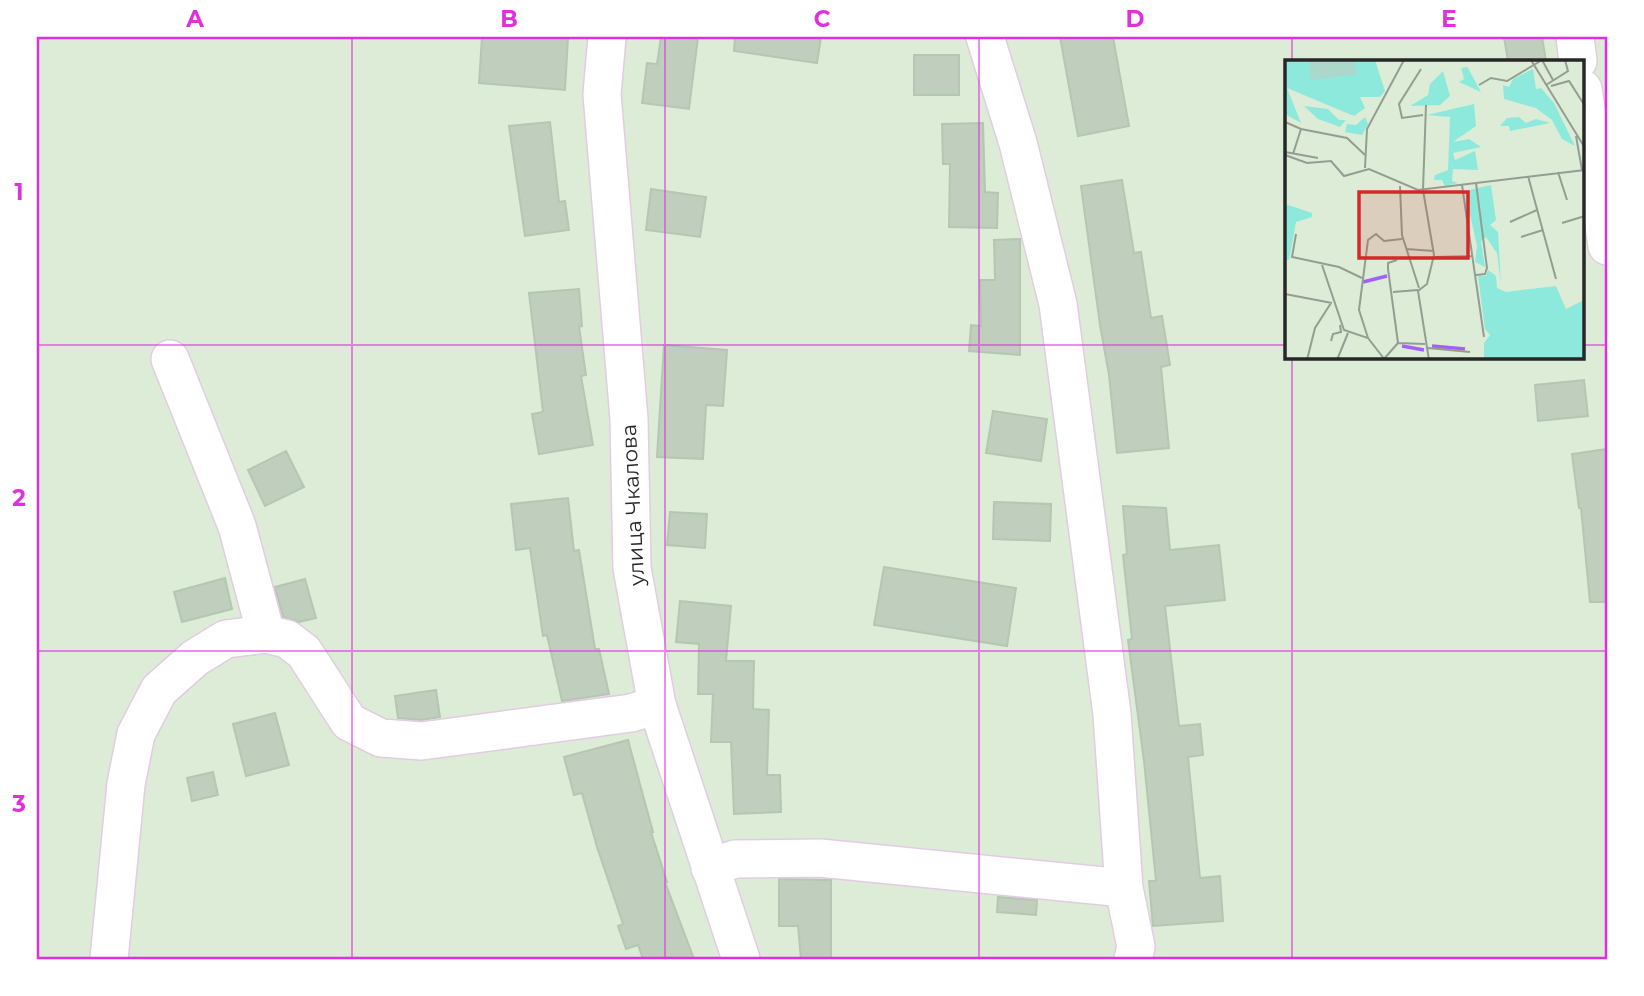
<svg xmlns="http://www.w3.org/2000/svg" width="1644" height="996" viewBox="0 0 1644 996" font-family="Montserrat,sans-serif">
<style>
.building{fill:#c0cebd;stroke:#b4c7b1;stroke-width:2}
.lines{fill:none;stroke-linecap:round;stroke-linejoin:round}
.minor-casing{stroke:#e3cce2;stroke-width:40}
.minor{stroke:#fff;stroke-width:37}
.grid{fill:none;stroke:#df30dd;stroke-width:2;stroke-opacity:0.55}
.labels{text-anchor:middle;stroke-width:5;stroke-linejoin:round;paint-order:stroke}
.street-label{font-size:21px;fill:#272727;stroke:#fff}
.inset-river{fill:none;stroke:#a65efa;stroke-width:3.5}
.inset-road{fill:none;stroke:#949d91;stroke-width:2}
.view{fill:#d62828;fill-opacity:0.15;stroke:#d62828;stroke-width:3.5}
.inset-edge{fill:none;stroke:#272727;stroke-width:3.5}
.neatline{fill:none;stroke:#df30dd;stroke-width:2.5}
.grid-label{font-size:23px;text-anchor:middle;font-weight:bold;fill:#df30dd}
</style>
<rect width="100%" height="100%" fill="#dcecd7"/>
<path class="building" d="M 482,37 L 568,37 L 565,90 L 479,83 Z
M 661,37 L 698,37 L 689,109 L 642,103 L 647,63 L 657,64 Z
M 735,37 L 821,37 L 817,63 L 734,51 Z
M 1060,37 L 1113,37 L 1129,126 L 1078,136 Z
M 1504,37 L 1542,37 L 1546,61 L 1508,61 Z
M 914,55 L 959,55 L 959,95 L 914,95 Z
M 550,122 L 559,202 L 565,201 L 569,230 L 525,236 L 509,126 Z
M 983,123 L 985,192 L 998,193 L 997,228 L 949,227 L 950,164 L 943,164 L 942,124 Z
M 1122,180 L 1134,253 L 1141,252 L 1151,318 L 1162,316 L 1170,365 L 1161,367 L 1169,448 L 1117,453 L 1109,375 L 1100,325 L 1081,186 Z
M 651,189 L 706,197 L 700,237 L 646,230 Z
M 1020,239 L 1020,355 L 969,351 L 971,325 L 981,326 L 980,280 L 995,280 L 994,240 Z
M 579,289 L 582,326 L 579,327 L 586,375 L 581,376 L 593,445 L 539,454 L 532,414 L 543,412 L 529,293 Z
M 664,345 L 727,350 L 723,406 L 706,405 L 703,459 L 657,457 Z
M 1584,380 L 1588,416 L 1538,421 L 1535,385 Z
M 993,411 L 1047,419 L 1041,461 L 986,453 Z
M 1607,449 L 1607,602 L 1590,602 L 1581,508 L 1579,508 L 1572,454 Z
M 286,451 L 304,487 L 265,506 L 248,470 Z
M 568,498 L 574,551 L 579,550 L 595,649 L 599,649 L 609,694 L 562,701 L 547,635 L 543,636 L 530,548 L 516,550 L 511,504 Z
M 994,502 L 1051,504 L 1050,541 L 993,539 Z
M 1123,506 L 1166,508 L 1170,550 L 1219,545 L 1225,600 L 1165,606 L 1179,726 L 1200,724 L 1203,755 L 1188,757 L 1200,878 L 1220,876 L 1223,921 L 1153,926 L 1149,881 L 1156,881 L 1144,761 L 1128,640 L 1132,639 L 1123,555 L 1127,554 Z
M 670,512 L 707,514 L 705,548 L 667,545 Z
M 884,567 L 1016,588 L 1007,646 L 874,625 Z
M 225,578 L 232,609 L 182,622 L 174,592 Z
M 305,579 L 316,618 L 299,622 L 283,617 L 275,587 Z
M 680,601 L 731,606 L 726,661 L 754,661 L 753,709 L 769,710 L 767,775 L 780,775 L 781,812 L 734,814 L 731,742 L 711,742 L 713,694 L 698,694 L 699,644 L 676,642 Z
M 436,690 L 440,717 L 421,720 L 398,718 L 395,696 Z
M 275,713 L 289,765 L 246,776 L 233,724 Z
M 628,740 L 653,832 L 651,832 L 667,882 L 665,882 L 694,959 L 643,959 L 638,945 L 626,949 L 618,926 L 623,924 L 597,847 L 582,793 L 574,795 L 564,757 Z
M 213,772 L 218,795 L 192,801 L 187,778 Z
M 779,879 L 831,880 L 831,959 L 801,959 L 798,926 L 779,926 Z
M 998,897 L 1037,900 L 1036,915 L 997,912 Z"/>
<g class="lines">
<g class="minor-casing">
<path id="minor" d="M 607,37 L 602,94 L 629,419 L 632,568 L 657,705 L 741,959
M 985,37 L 1018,143 L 1058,304 L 1112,714 L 1124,888 L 1136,947 L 1133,959
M 1575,37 L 1578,61
M 1583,89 L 1607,246
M 170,359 L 237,526 L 266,634
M 710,868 L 735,859 L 820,858 L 1124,888
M 109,959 L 126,784 L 136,734 L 159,690 L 195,658 L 226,639 L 266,634 L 287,639 L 304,652 L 349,722 L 381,738 L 422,741 L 631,713 L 657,705"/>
</g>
<use href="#minor" class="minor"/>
</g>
<path class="grid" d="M 352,37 L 352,959M 665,37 L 665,959M 979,37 L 979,959M 1292,37 L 1292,61M 37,345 L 1287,345M 1583,345 L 1607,345M 1292,357 L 1292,959M 37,651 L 1607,651"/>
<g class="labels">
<g class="street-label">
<text transform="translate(633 505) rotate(-93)" y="7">улица Чкалова</text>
</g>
</g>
<g transform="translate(1285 60)">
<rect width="299" height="299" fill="#dcecd7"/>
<path d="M 0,0 L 90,0 L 100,31 L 95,37 L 75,37 L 80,48 L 69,56 L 2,28 L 16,63 L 0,54 ZM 182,7 L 183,8 L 196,32 L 174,22 L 179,19 L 176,8 ZM 248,9 L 251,29 L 256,28 L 269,43 L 290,86 L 277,79 L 267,60 L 251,48 L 219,39 L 218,25 L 224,27 L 228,19 ZM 158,11 L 165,36 L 155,45 L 125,46 L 143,35 L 145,24 ZM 189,44 L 191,66 L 168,82 L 184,79 L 196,87 L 168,93 L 170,100 L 190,91 L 193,110 L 168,109 L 167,121 L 173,123 L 160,126 L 157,120 L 149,120 L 150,115 L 163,110 L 165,57 L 142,55 ZM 19,46 L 43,49 L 54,60 L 61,60 L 55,67 L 33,59 ZM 80,57 L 83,64 L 77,75 L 60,72 L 62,64 L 71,65 ZM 234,57 L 241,63 L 251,59 L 265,63 L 225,71 L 224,66 L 215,66 L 222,58 ZM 206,125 L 211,160 L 205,165 L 213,172 L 216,223 L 212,193 L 201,177 L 196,181 L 200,207 L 190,202 L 192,186 L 182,141 L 184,130 ZM 0,144 L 27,153 L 27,157 L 11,162 L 4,200 L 0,199 ZM 203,210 L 211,216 L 212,228 L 221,232 L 271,226 L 281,249 L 299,240 L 299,299 L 199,299 L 199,283 L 205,275 L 200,269 L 193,216 L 201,216 Z" fill="#8de9db"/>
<path d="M 24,0 L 68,0 L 72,14 L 26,20 Z" fill="#acd7cb"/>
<path class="inset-river" d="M 78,222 L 102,216M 117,286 L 139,290M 147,286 L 180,289"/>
<path class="inset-road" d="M 246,0 L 300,88M 257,0 L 268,20M 136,9 L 114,44 L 117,58 L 138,55M 194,25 L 206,18 L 222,21 L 257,0M 261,25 L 283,11 L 280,0M 266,26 L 284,21 L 300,46M 141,45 L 138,130 L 149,195 L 142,224 L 133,231 L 144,300M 0,62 L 16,69 L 62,78 L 80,95M 291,76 L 297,110M 0,92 L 33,98M 8,94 L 16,69M 0,95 L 22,103 L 46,101 L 59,116 L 84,109 L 133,130 L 300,110M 80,108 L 82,69 L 119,0M 273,112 L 282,140M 243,116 L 271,219M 177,125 L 199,277M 115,126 L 117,175 L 134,228M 225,162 L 252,150M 277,163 L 300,156M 11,174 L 7,197 L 54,207 L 77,218M 236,177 L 258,170M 121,189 L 149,191M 149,197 L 188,196M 112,200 L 103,203 L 103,209 L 113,283M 37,205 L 59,270 L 83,278 L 100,300M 191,215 L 200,214 L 202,208 L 191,123M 108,232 L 133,230M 0,234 L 47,243M 83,278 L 74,250 L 83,180 L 91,174 L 99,181 L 117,179M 46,281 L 48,274 L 56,272 L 55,265M 113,283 L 140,284M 143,288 L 185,292M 22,300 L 30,268 L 46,243M 52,300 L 63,273M 98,300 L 113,283"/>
<path class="view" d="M 74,132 L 183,132 L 183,198 L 74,198 Z"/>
<rect width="299" height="299" class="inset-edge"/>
</g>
<rect width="1644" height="996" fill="none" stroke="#ffffff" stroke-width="77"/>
<rect x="38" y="38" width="1568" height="920" class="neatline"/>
<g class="grid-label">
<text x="195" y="27">A</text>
<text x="509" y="27">B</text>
<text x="822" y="27">C</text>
<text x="1135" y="27">D</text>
<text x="1449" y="27">E</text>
<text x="19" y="200">1</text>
<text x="19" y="506">2</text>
<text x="19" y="812">3</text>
</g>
</svg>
